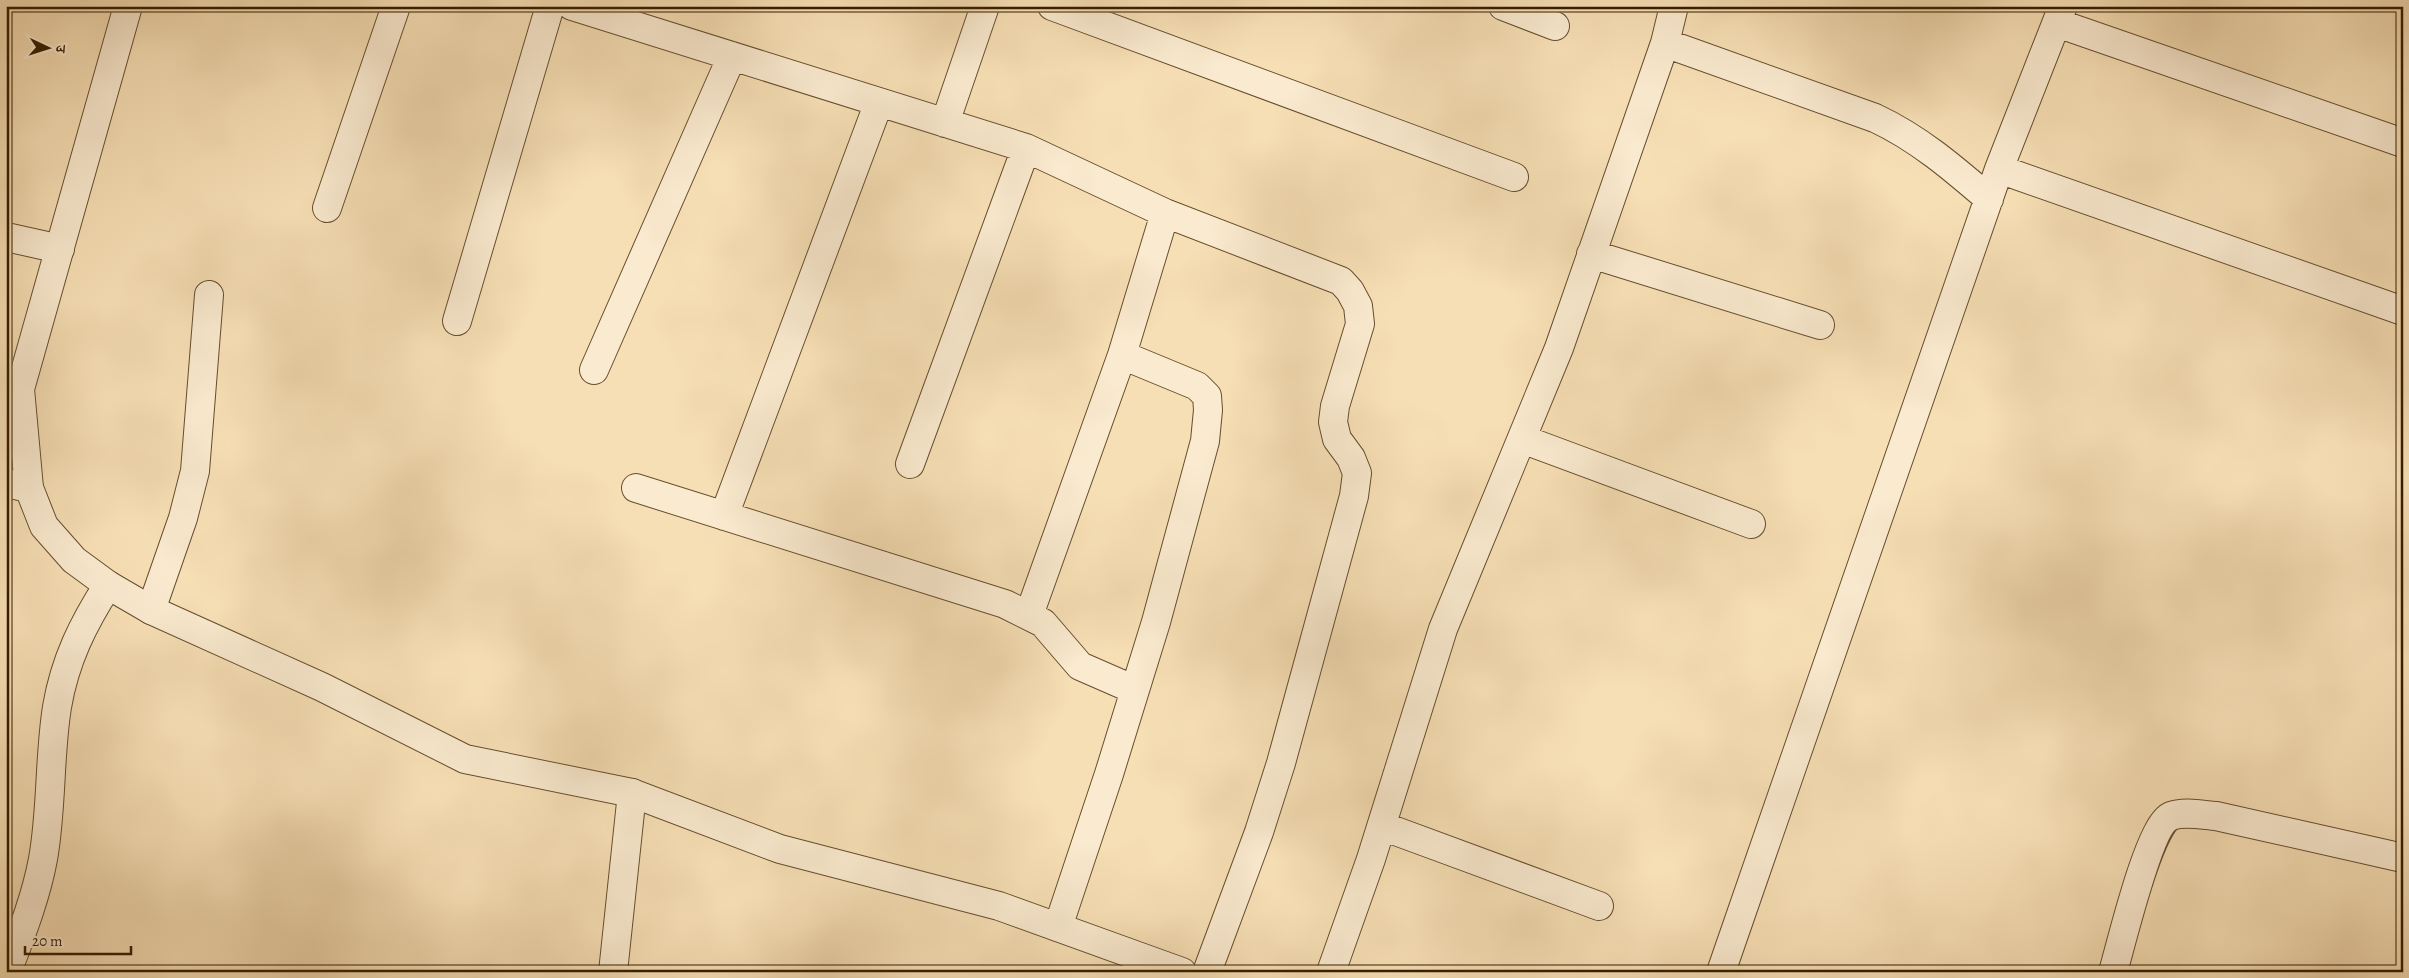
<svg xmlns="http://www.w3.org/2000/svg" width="2409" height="978" viewBox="0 0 2409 978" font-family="Alegreya,'Noto Serif Devanagari',serif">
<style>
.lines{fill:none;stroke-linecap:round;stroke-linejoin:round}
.minor-casing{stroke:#664e2d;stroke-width:30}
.tertiary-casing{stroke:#664e2d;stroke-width:30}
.minor{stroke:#faeacf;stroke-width:28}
.tertiary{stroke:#faeacf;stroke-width:28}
</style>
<rect width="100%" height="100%" fill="#f7dfb5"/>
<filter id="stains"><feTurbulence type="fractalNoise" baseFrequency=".004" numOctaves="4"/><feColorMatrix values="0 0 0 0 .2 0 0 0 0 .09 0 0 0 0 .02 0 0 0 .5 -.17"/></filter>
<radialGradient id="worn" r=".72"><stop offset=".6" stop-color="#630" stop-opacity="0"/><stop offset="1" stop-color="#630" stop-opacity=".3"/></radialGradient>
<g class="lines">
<g class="minor-casing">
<path id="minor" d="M 572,6 L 1026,148 L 1165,213 L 1122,355 L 1197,386 L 1207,396 L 1208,410 L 1205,441 L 1156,622 L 1109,774 L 1058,927
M 1052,6 L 1514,177
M 1503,6 L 1555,26
M 2057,23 L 2403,143
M 1665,43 L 1875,118 C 1918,138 1953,168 1989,199
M 945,123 L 985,6
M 1999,169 L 2403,311
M 327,208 L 396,6
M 1165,213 L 1341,281 L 1350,291 L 1358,306 L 1360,324 L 1335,406 L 1333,422 L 1337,439 L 1351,458 L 1357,473 L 1354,496 L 1281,763 L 1259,832 L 1207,972
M 6,237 L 60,249
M 1591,254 L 1820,325
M 457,321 L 550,6
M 594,370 L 732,56
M 1522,439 L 1751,524
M 910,464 L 1026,148
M 6,483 L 29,488
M 636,488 L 1005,604 L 1043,623 L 1080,666 L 1135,690
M 724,516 L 879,102
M 151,610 L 183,518 L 195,471 L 209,295
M 1029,615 L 1122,355
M 1382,826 L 1599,906
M 7,972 C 21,935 36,897 43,859 C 52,809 49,757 57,707 C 65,660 83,624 108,585
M 613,972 L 632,793
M 1331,972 L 1371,859 L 1443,629 L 1559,348 L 1665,43 L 1674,6
M 1721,972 L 1999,169 L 2063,6
M 2113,972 C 2121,945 2149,825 2171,816 C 2184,811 2203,815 2216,816 L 2403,858"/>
</g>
<g class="tertiary-casing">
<path id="tertiary" d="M 128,6 L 20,389 L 29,488 L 44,526 L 74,560 L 108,585 L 151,610 L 322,687 L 465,759 L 632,793 L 780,849 L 999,906 L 1182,972"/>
</g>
<use href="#minor" class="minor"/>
<use href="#tertiary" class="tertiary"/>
</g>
<rect width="2409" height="978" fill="none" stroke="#f7dfb5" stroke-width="25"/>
<rect x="8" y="8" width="2394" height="963" fill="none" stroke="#351d00" stroke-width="2.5"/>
<rect x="12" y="12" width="2384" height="953" fill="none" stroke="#351d00"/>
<g transform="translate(48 48) rotate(94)" stroke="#faeacf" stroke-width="4" paint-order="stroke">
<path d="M0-4L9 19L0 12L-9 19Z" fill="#351d00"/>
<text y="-8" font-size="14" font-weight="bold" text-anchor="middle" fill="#351d00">उ</text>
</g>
<path d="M25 946v8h106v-8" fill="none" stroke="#351d00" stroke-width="2.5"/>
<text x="32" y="946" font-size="15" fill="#351d00" stroke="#faeacf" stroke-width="4" paint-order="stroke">20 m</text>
<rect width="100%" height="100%" filter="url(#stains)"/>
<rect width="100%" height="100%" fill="url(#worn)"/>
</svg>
